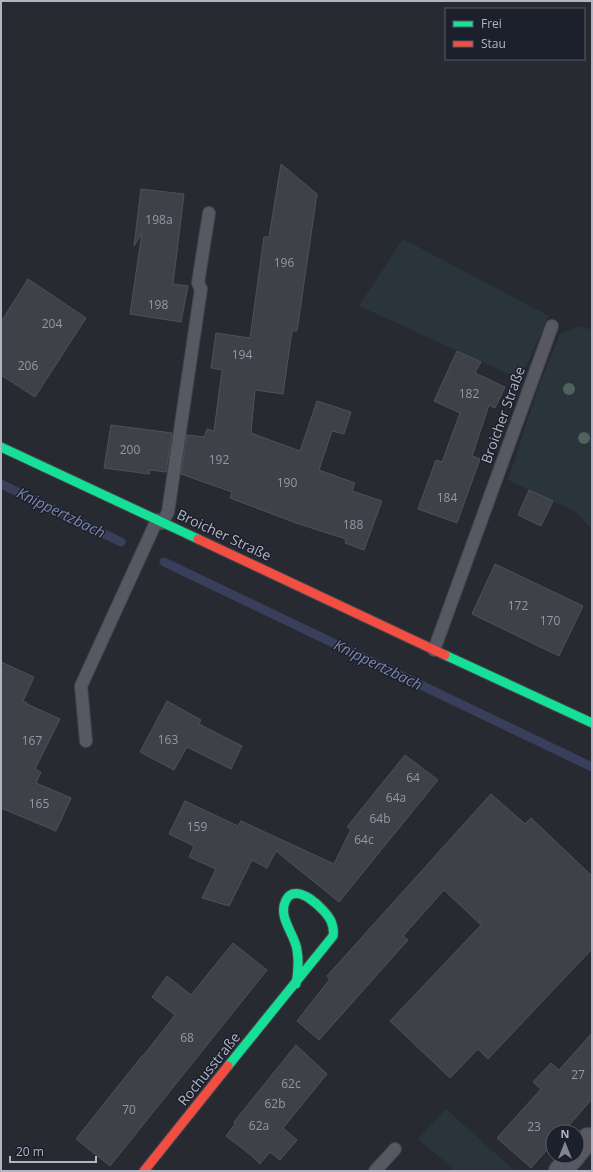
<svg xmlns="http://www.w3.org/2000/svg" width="593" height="1172" viewBox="0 0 593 1172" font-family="'Open Sans',sans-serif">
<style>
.green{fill:#2a353b}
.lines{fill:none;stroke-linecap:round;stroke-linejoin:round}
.stream{stroke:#393f5a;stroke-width:9}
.building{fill:#3f4148;stroke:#4f515a}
.lane-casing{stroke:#44454c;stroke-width:14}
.street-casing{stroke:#44454c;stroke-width:24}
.fast-casing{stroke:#44454c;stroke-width:11}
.jam-casing{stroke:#44454c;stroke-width:11}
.lane{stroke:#575861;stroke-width:12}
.street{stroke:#575861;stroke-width:22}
.fast{stroke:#16e098;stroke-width:9}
.jam{stroke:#f24e42;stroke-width:9}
.tree{fill:#4d635c}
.labels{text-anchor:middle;stroke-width:3;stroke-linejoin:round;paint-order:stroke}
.number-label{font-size:12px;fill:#9597a4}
.street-label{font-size:14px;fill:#b2b4c3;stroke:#1c1f2c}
.water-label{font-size:15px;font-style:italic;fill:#7d86a9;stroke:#1c1f2c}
</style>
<rect width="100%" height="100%" fill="#282a32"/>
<path class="green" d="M 403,239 L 549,316 L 520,379 L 359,306 Z
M 581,326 L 592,330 L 592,530 L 576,512 L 508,480 L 538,388 L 560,334 Z
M 446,1109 L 515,1171 L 456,1171 L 418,1139 Z"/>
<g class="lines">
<path class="stream" d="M 1,484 L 121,542
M 164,562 L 592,767"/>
</g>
<path class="building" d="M 281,164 L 317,194 L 297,331 L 292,331 L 283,394 L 255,390 L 251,433 L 300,451 L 317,401 L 351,412 L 344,434 L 332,431 L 319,470 L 355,483 L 352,491 L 382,501 L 364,550 L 345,543 L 346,539 L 296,523 L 230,498 L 232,492 L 181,474 L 187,435 L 204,437 L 207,429 L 214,431 L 222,370 L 211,368 L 216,333 L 250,338 L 264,237 L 269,237 Z
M 141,189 L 184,194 L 173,284 L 188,286 L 181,322 L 130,314 L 142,233 L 134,246 Z
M 28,279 L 86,318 L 35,397 L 1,375 L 1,322 Z
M 457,351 L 481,362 L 475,373 L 505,387 L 495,408 L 489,405 L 472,456 L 480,459 L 457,523 L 418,509 L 436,460 L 442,462 L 460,413 L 434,401 Z
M 111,425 L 172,433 L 166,472 L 150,470 L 149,474 L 104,468 Z
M 529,490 L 553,501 L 541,526 L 518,515 Z
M 495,564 L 583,606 L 559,656 L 472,614 Z
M 1,662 L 34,677 L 23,701 L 27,703 L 27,704 L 60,719 L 35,769 L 41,772 L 36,783 L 71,798 L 56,831 L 1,808 Z
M 167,701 L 201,720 L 199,724 L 242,746 L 231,769 L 187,747 L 174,770 L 140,752 Z
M 405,755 L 438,780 L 339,902 L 276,851 L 267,868 L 252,860 L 229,906 L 202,898 L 216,869 L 189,857 L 194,846 L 169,834 L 185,801 L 238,826 L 241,821 L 334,864 L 351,829 L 347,827 Z
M 491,794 L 525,824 L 531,818 L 592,876 L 592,949 L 488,1059 L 478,1049 L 450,1078 L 390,1021 L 481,925 L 444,890 L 403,936 L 408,940 L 319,1040 L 297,1021 L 330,979 L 327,976 Z
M 233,943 L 267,970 L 110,1166 L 76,1139 L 142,1056 L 143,1056 L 175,1015 L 152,997 L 167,976 L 191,995 Z
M 592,1033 L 592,1099 L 563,1132 L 553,1132 L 553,1143 L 531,1168 L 497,1138 L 541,1089 L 533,1082 L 551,1063 L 559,1070 Z
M 296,1045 L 327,1074 L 283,1128 L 297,1140 L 280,1160 L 270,1152 L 260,1164 L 252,1156 L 226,1136 L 235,1124 L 234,1122 Z"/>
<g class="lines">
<g class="lane-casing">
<path id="lane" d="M 162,523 L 168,512 L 201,289 L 198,283 L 209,213
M 434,650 L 552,326
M 86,741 L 81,686 L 157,520
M 375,1171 L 395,1149"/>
</g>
<g class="street-casing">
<path id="street" d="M 577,1152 L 588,1139 L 592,1142
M 560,1171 L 574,1156"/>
</g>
<g class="fast-casing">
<path id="fast" d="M 1,447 L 198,539
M 445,655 L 592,723
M 228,1066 L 333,936 C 334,931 333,926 331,921 C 325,909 296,881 286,900 C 277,917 295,934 297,950 C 299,961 298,973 296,984"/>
</g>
<g class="jam-casing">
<path id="jam" d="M 198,539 L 445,655
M 144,1171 L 228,1066"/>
</g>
<use href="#lane" class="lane"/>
<use href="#street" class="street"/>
<use href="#fast" class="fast"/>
<use href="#jam" class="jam"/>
</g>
<g class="tree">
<circle cx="569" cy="389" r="6"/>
<circle cx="584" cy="438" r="6"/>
</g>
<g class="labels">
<g class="number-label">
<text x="159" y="224">198a</text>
<text x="284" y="267">196</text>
<text x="158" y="309">198</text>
<text x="52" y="328">204</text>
<text x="242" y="359">194</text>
<text x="28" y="370">206</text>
<text x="469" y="398">182</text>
<text x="130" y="454">200</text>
<text x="219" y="464">192</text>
<text x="287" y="487">190</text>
<text x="447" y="502">184</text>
<text x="353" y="529">188</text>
<text x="518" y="610">172</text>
<text x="550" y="625">170</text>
<text x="168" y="744">163</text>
<text x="32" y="745">167</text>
<text x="413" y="782">64</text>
<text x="396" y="802">64a</text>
<text x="39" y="808">165</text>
<text x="380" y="823">64b</text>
<text x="197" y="831">159</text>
<text x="364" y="844">64c</text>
<text x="187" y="1042">68</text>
<text x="578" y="1079">27</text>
<text x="291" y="1088">62c</text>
<text x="275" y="1108">62b</text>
<text x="129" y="1114">70</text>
<text x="259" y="1130">62a</text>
<text x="534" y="1131">23</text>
</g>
<g class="street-label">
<text transform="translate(503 415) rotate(-70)" y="5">Broicher Straße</text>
<text transform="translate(224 535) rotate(25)" y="5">Broicher Straße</text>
<text transform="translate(209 1069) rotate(-51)" y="5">Rochusstraße</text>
</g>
<g class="water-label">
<text transform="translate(61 513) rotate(26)" y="5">Knippertzbach</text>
<text transform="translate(378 665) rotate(26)" y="5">Knippertzbach</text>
</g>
</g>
<rect width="593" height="1172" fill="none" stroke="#b2b4c3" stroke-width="4"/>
<rect x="445" y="8" width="140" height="52" fill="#1c1f2c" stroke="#585b68"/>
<rect x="453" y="21" width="20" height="6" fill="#16e098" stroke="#585b68"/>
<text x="481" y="28" font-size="12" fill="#b2b4c3">Frei</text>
<rect x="453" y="41" width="20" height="6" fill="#f24e42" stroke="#585b68"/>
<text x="481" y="48" font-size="12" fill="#b2b4c3">Stau</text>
<g transform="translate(565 1144)"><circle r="19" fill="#1c1f2c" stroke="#585b68"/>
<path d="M0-3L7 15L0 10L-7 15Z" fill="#828490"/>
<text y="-6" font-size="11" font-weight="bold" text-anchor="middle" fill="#b2b4c3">N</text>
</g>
<path d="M10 1156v6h86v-6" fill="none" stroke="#b2b4c3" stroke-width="2"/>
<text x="16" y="1156" font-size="12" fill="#b2b4c3" stroke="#1c1f2c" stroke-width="3" paint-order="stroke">20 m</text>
</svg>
